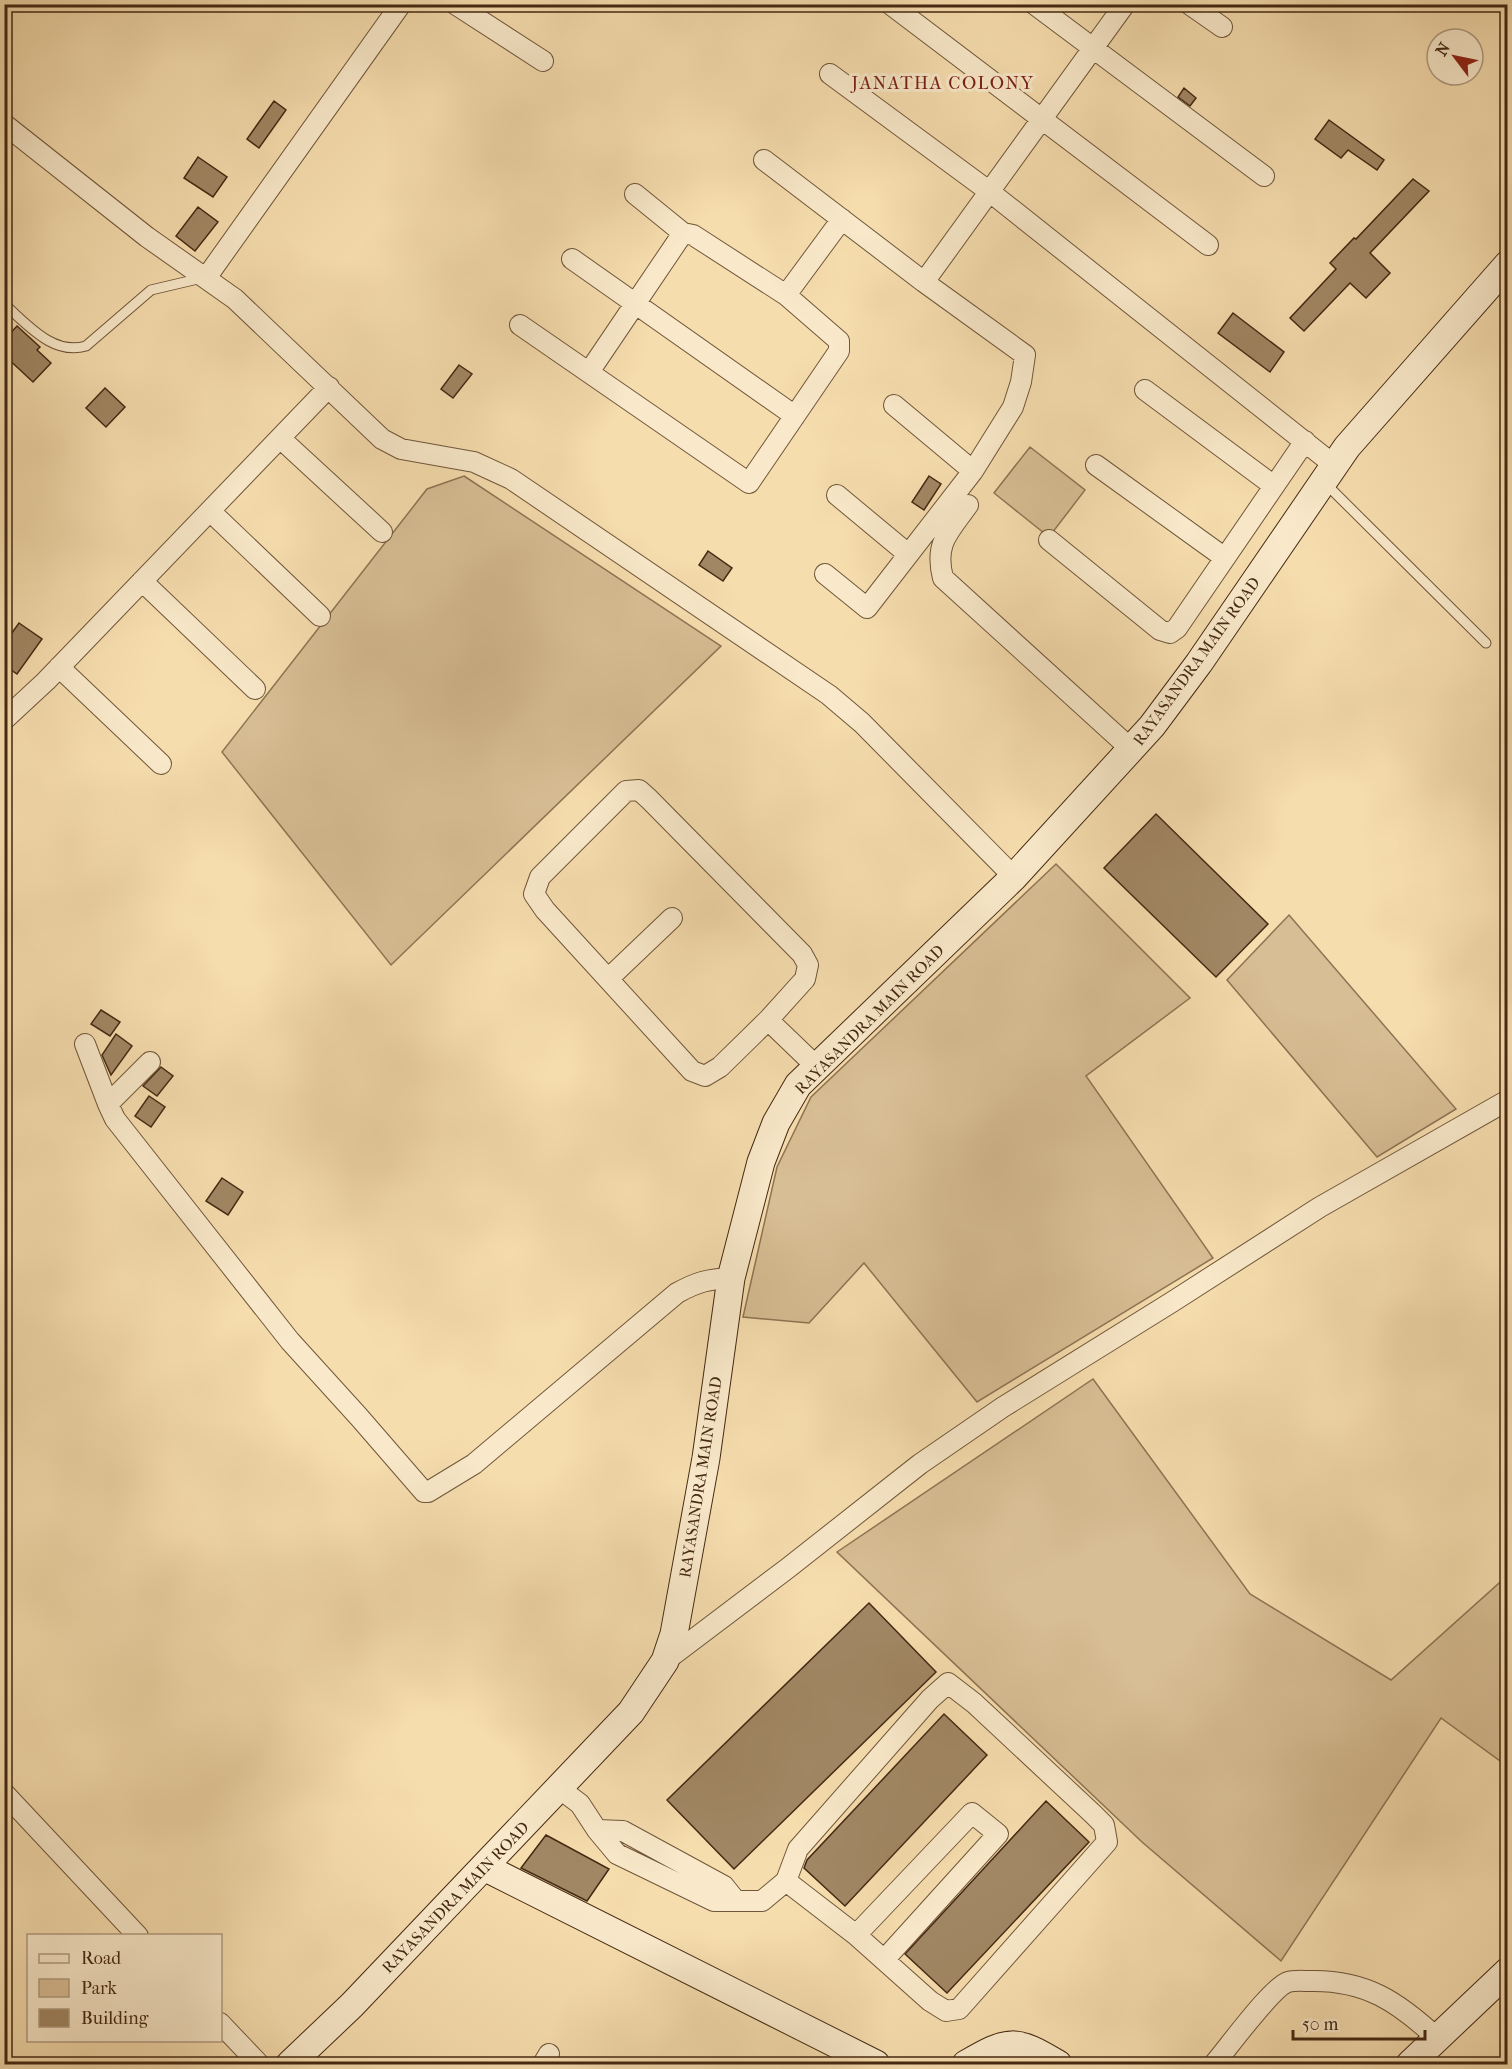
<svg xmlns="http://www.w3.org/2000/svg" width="1512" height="2069" viewBox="0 0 1512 2069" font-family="'IM FELL French Canon',serif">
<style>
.green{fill:#d8be94;stroke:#8e7454;stroke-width:1.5}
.building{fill:#a18764;stroke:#442913;stroke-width:1.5}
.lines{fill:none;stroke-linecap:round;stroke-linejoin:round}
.lane-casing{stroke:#70563a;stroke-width:11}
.street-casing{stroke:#70563a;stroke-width:22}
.secondary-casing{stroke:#442913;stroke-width:29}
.lane{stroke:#f9e9ca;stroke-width:9}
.street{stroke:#f9e9ca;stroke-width:20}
.secondary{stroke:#f9e9ca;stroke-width:27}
.labels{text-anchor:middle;stroke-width:6;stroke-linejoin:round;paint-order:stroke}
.street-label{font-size:16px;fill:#442913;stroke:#f9e9ca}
.neighbourhood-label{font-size:18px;letter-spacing:1.5px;fill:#7a1f14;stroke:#f9e9ca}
</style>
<rect width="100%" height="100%" fill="#f6ddae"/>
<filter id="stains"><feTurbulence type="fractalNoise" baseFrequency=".00333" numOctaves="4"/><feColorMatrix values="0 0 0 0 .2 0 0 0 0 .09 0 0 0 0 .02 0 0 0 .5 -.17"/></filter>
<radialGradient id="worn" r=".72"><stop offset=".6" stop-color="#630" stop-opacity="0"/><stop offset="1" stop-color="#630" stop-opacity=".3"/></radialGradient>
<path class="green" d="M 1030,447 L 1085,490 L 1049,537 L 994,493 Z
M 464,476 L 721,646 L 391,965 L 222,752 L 427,489 Z
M 1056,864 L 1190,998 L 1086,1076 L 1213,1258 L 977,1402 L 864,1263 L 809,1323 L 743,1317 L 777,1167 L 811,1097 Z
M 1289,915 L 1456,1109 L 1377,1157 L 1227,980 Z
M 1093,1379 L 1250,1594 L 1391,1680 L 1507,1576 L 1507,1766 L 1441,1718 L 1281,1961 L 1142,1842 L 837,1552 Z"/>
<path class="building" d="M 1184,88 L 1196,98 L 1190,106 L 1178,97 Z
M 274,101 L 286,110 L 259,148 L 247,139 Z
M 1329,120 L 1384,160 L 1377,170 L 1348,150 L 1341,158 L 1315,139 Z
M 198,157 L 227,177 L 213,197 L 184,178 Z
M 1413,179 L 1429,191 L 1370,253 L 1390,273 L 1366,298 L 1350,283 L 1304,331 L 1290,318 L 1336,269 L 1330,263 L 1354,238 L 1356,239 Z
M 198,207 L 218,222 L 195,251 L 176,236 Z
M 1233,313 L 1284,352 L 1270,372 L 1218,333 Z
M 17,326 L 40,347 L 37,350 L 51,363 L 33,382 L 4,355 L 4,340 Z
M 459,365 L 472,374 L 453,398 L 441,389 Z
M 105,388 L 125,407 L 106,427 L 86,408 Z
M 929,476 L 941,484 L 924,510 L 912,502 Z
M 708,551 L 732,568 L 723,581 L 699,565 Z
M 19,623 L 42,639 L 17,674 L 4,665 L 4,644 Z
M 1156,814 L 1268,924 L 1216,977 L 1104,868 Z
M 101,1010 L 120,1022 L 110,1036 L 91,1024 Z
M 116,1034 L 132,1046 L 111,1075 L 102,1055 Z
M 161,1067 L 173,1076 L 157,1096 L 143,1086 Z
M 149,1096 L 165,1107 L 151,1127 L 135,1116 Z
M 222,1178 L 243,1192 L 228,1215 L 206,1201 Z
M 869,1603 L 936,1672 L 734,1869 L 667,1800 Z
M 944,1714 L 987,1755 L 845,1906 L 804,1868 L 807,1860 Z
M 1046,1801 L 1089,1842 L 947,1993 L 905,1954 Z
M 546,1835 L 609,1869 L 587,1901 L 521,1868 Z"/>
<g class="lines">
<g class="lane-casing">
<path id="lane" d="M 4,304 C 27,324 53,356 86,346 L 151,290 L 202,278
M 1326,484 L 1486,643"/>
</g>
<g class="street-casing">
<path id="street" d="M 455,4 L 543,61
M 890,4 L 1208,245
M 1034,4 L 1264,176
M 1189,4 L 1222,27
M 830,74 L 990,192 L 1334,465
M 4,124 L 147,237 L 235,299 L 382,439 L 401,449 L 474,462 L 511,479 L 829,695 L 862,723 L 1014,877
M 764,160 L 924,282 L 1025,355 L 1021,382 L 1013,407 L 973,471 L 867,608 L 825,574
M 635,194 L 683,233
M 572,259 L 795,416
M 206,278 L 401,4
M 924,282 L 1125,4
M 520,325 L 749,483 L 839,351 L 839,341 L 786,295 L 842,219
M 589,372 L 683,233 L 693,235 L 786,295
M 1145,390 L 1274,486
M 894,405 L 973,471
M 280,438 L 382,532
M 1096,465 L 1225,558
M 837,495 L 908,554
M 968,505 C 949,532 934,543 943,578 L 1131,749
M 210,511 L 320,616
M 1049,540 L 1160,630 L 1170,633 L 1177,628 L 1305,441
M 142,581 L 255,689
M 59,667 L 161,764
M 4,720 L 46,681 L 329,387
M 608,979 L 672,918
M 768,1020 L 805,979 L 808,965 L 802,954 L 649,799 L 639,790 L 626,791 L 540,877 L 534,894 L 545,910 L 692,1071 L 705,1076 L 720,1067 L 768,1020 L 817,1067
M 85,1044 L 108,1104
M 150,1062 L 108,1104 L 115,1119 L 290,1341 L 359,1417 L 424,1492 L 428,1492 L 474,1464 L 677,1293 C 697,1282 708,1279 731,1278
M 665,1661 L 788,1568 L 920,1464 L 1003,1407 L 1172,1302 L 1320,1207 L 1508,1100
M 559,1788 L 580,1804 L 597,1830 L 617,1854 L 714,1901 L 736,1901
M 4,1793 L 138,1936
M 597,1830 L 623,1831 L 724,1886 L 736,1901 L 762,1901 L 786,1881 L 798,1849 L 930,1699 L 948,1683 L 974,1703 L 1093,1814 L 1104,1825 L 1107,1842 L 959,2009 L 946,2011 L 930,2001 L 856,1935 L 786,1881
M 856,1935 L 972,1813 L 998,1834 L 884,1960
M 220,2023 L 259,2064
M 543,2064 L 549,2054
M 1214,2064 C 1227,2049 1272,1987 1288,1982 C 1294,1980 1304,1981 1311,1981 C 1366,1980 1398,2002 1437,2038"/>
</g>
<g class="secondary-casing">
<path id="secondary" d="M 484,1867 L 876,2064
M 290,2064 L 352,2005 L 631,1712 L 665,1661 L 674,1634 L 706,1458 L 731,1278 L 761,1162 L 776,1123 L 798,1085 L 1014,877 L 1152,726 L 1199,663 L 1347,447 L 1508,264
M 966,2064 C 1009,2039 1015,2038 1058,2064
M 1410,2064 L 1508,1971"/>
</g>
<use href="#lane" class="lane"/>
<use href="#street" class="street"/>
<use href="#secondary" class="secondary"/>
</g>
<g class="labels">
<g class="street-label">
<text transform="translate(1196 661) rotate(-54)" y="6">RAYASANDRA MAIN ROAD</text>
<text transform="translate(869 1019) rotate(-45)" y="6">RAYASANDRA MAIN ROAD</text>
<text transform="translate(700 1477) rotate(-81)" y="6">RAYASANDRA MAIN ROAD</text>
<text transform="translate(455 1897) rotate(-46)" y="6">RAYASANDRA MAIN ROAD</text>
</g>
<g class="neighbourhood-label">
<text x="943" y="89">JANATHA COLONY</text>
</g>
</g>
<rect width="1512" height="2069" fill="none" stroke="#f6ddae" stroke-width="24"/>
<rect x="6" y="6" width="1500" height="2057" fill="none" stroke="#442913" stroke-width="3"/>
<rect x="12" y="12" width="1488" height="2045" fill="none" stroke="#442913" stroke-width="1.5"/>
<rect x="27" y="1934" width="195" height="108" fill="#f9e9ca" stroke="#b19c81" stroke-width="1.5"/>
<rect x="39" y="1954" width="30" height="9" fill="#f9e9ca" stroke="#b19c81" stroke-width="1.5"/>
<text x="81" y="1964" font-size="18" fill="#442913">Road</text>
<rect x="39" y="1979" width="30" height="18" fill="#d8be94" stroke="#b19c81" stroke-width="1.5"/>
<text x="81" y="1994" font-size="18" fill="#442913">Park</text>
<rect x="39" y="2009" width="30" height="18" fill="#a18764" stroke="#b19c81" stroke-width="1.5"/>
<text x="81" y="2024" font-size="18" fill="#442913">Building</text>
<g transform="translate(1455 57) rotate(302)"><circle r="28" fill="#f9e9ca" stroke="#b19c81" stroke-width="1.5"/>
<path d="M0-4.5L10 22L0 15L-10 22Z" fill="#8f2418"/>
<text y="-9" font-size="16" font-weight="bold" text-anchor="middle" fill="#442913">N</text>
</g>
<path d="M1293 2030v9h132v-9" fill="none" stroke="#442913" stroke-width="3"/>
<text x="1302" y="2030" font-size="18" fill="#442913" stroke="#f9e9ca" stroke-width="4.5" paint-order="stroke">50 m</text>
<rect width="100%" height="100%" filter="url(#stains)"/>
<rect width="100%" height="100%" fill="url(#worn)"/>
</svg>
